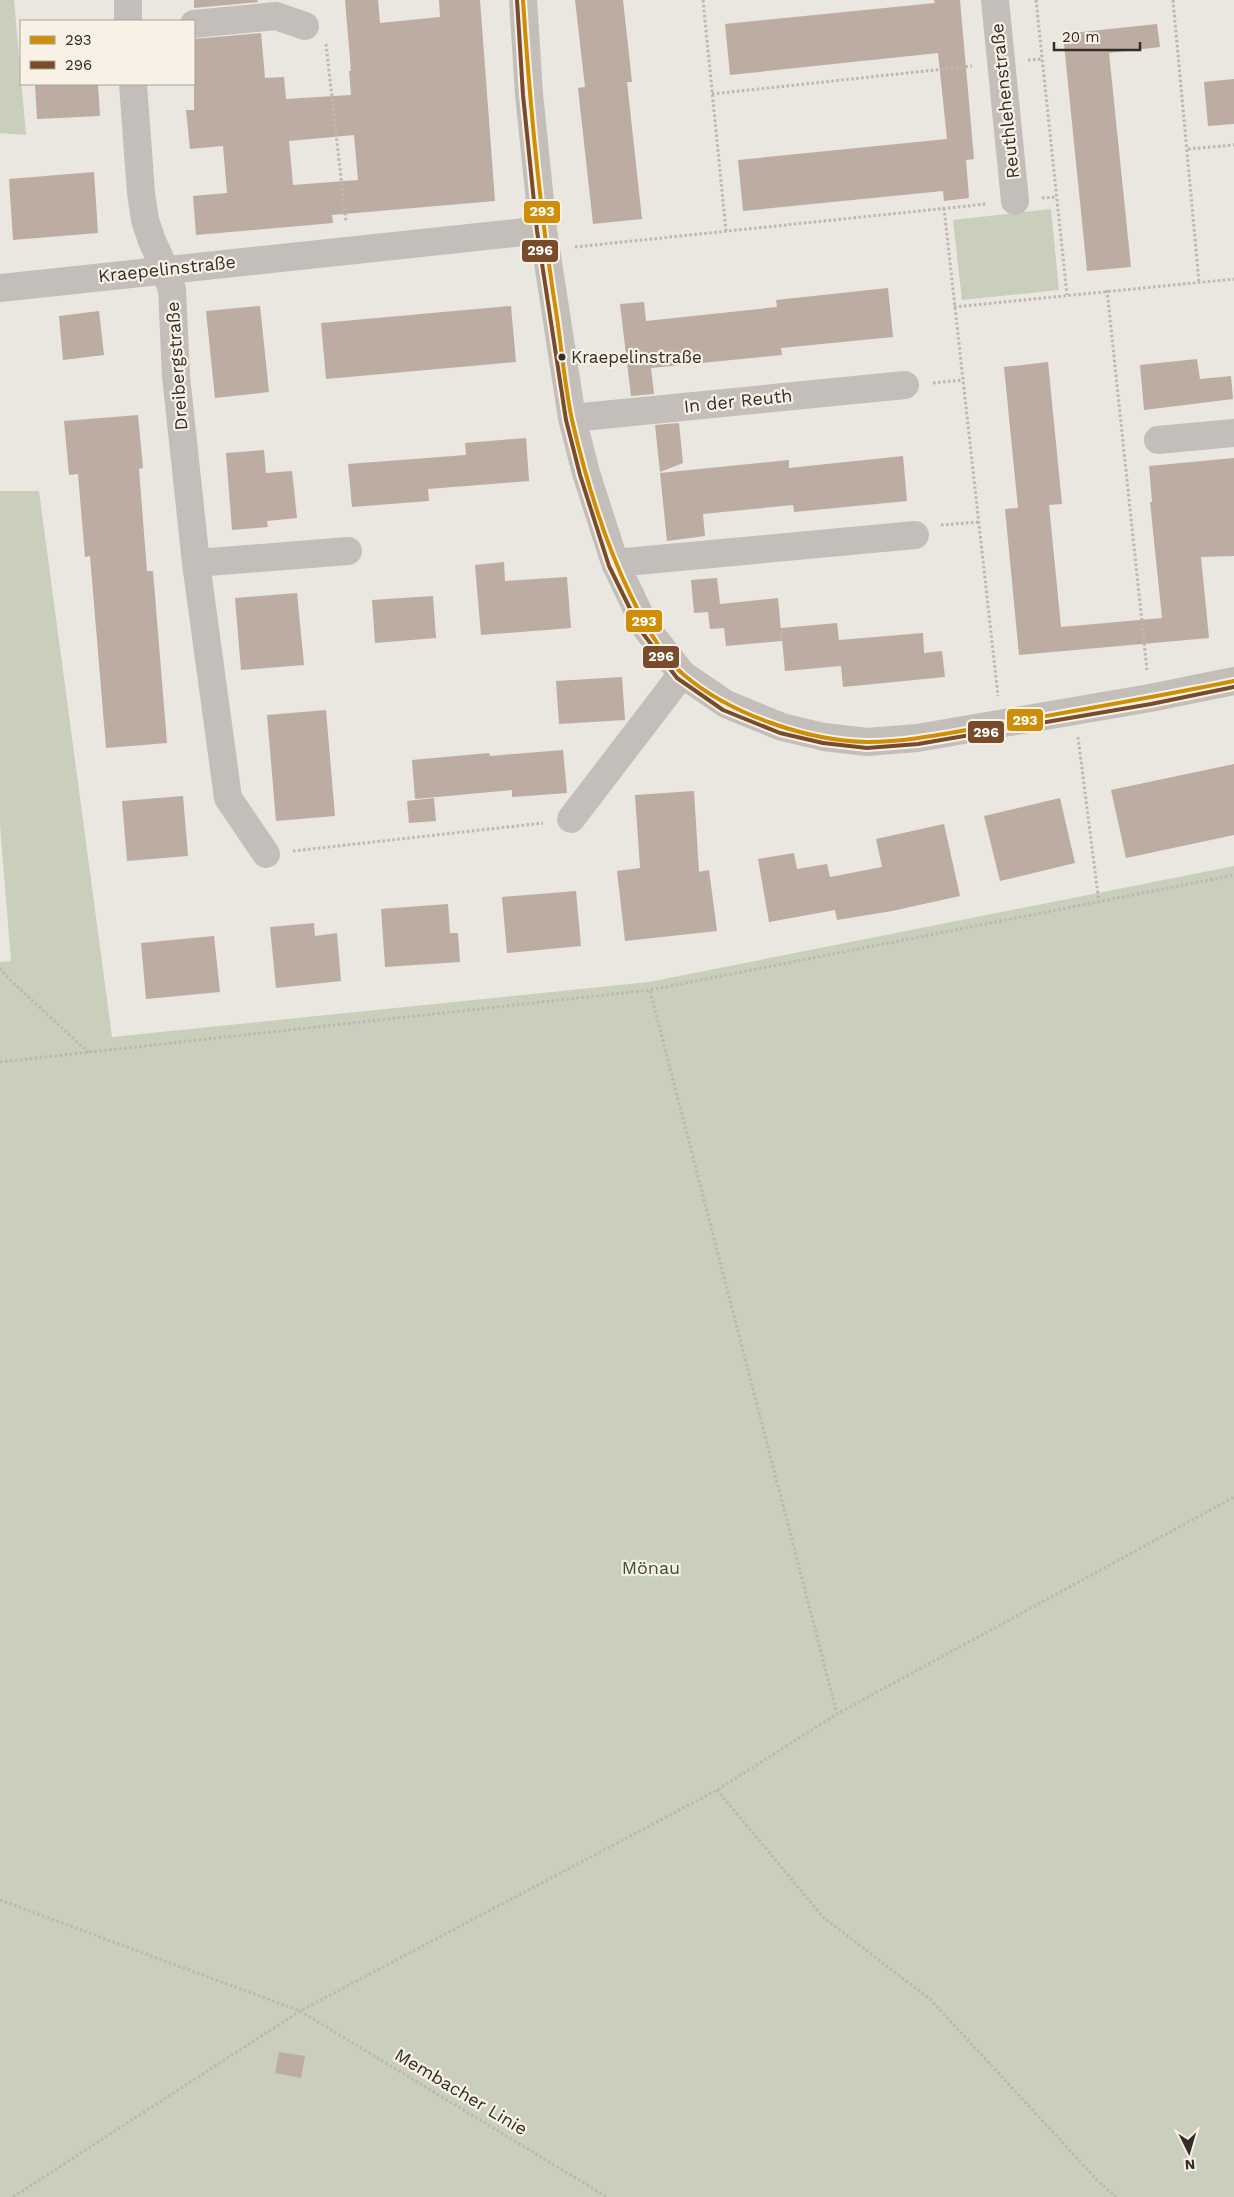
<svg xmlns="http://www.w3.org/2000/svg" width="1234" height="2197" viewBox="0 0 1234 2197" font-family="'Work Sans',sans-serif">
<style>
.green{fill:#cacfbb}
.building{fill:#bdaca2;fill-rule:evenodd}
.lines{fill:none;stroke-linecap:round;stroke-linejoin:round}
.path{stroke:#bcb7b1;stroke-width:3;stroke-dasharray:2.5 2.5;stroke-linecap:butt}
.street{stroke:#c3beb9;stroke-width:28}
.bus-1-casing{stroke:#f8f1e6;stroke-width:8}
.bus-2-casing{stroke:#f8f1e6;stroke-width:8}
.bus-1{stroke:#d08e08;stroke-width:4}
.bus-2{stroke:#7a4b2a;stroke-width:4}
.bus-dot{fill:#342c27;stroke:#f8f1e6;stroke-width:2}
.labels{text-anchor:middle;stroke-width:4.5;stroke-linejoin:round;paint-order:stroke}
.bus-label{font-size:17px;fill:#342c27;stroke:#f8f1e6;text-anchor:start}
.street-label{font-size:18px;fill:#342c27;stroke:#f8f1e6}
.park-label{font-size:18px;fill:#41502d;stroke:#f8f1e6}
.line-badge{stroke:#f8f1e6;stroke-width:2}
.badge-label{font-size:14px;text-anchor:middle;font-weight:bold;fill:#fff}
</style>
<rect width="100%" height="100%" fill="#eae6e0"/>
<path class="green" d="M 0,0 L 14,0 L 26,135 L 0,133 Z
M 1051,209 L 1059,290 L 962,300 L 953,220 Z
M 0,491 L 39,491 L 112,1037 L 649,982 L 1234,866 L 1234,2197 L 0,2197 L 0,962 L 11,961 L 0,825 Z"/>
<path class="building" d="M 194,0 L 257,0 L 258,2 L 194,8 Z
M 345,0 L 378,0 L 380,23 L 440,17 L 439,0 L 480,0 L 495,201 L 332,215 L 333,223 L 196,235 L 193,196 L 227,193 L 223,146 L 190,149 L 186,110 L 194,110 L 194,39 L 261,33 L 265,78 L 284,77 L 286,99 L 351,95 L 349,71 L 351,71 ZM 354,135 L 358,180 L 293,185 L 289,141 Z
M 575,0 L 623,0 L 632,82 L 627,82 L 642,219 L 593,224 L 578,88 L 585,87 Z
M 934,0 L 960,0 L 974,159 L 966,160 L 969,198 L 944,201 L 943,191 L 743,211 L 738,160 L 947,139 L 938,53 L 730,75 L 725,24 L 935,3 Z
M 1157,24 L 1160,47 L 1109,53 L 1131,267 L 1087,271 L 1063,34 Z
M 1234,79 L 1234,124 L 1208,126 L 1204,82 Z
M 35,84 L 98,84 L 100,116 L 37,119 Z
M 94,172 L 98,233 L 13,240 L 9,179 Z
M 888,288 L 893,337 L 781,348 L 782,355 L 651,368 L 654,394 L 631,396 L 620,304 L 644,302 L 646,321 L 777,307 L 776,300 Z
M 260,306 L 269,392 L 215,398 L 206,311 Z
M 511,306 L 516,362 L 326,379 L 321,323 Z
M 99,311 L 104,355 L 63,360 L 59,316 Z
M 1197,359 L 1200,379 L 1231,376 L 1233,399 L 1144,410 L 1140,365 Z
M 1048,362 L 1062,504 L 1049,505 L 1061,627 L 1162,618 L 1150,502 L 1152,502 L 1149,466 L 1234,458 L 1234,556 L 1201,557 L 1209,638 L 1019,655 L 1005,509 L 1018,508 L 1004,367 Z
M 138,415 L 143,468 L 139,469 L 147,571 L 153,571 L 167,743 L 106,748 L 90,556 L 85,557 L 78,474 L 69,475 L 64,421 Z
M 679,423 L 683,463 L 660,472 L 655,425 Z
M 526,438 L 529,481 L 428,489 L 429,501 L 352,507 L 348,464 L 466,455 L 465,443 Z
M 264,450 L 266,473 L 292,471 L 297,518 L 267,521 L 268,527 L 232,530 L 226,453 Z
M 903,456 L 907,501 L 794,512 L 793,505 L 703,514 L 705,536 L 667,541 L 660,473 L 789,460 L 789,468 Z
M 504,562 L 505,581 L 567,577 L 571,628 L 481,635 L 475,565 Z
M 717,578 L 720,604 L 778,598 L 782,641 L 726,646 L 724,628 L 710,629 L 708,612 L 694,613 L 691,580 Z
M 297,593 L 304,665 L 241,670 L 235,598 Z
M 433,596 L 436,638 L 375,643 L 372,600 Z
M 837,623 L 839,640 L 923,633 L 924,653 L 942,651 L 945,677 L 843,687 L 841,666 L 785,671 L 781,628 Z
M 622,677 L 625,720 L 559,724 L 556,681 Z
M 326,710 L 335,816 L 276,821 L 267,715 Z
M 563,750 L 567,793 L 512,797 L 512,790 L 415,799 L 412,760 L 489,753 L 490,756 Z
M 1234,764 L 1234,835 L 1126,858 L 1111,790 Z
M 694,791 L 699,872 L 709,870 L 717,931 L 625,941 L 617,871 L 640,868 L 635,795 Z
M 183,796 L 188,856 L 127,861 L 122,801 Z
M 434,798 L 436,821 L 409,823 L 407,801 Z
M 1060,798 L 1075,863 L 1000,881 L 984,816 Z
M 944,824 L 960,896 L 892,911 L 837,920 L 835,910 L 769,922 L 758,859 L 794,853 L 797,869 L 827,864 L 830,877 L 882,867 L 876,839 Z
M 576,891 L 581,946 L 507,953 L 502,897 Z
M 448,904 L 450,933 L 458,933 L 460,962 L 385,967 L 381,909 Z
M 314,923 L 315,936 L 337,933 L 341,981 L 276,988 L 270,927 Z
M 214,936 L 220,992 L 146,999 L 141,943 Z
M 279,2052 L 305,2056 L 301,2078 L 275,2073 Z"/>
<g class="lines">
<path class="path" d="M 703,0 L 726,231
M 1036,0 L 1067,295
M 1173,0 L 1199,282
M 326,44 L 346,222
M 1028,60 L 1043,59
M 712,94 L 972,66
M 1188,149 L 1234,145
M 1042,198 L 1057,197
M 944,208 L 998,696
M 575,247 L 986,204
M 1107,290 L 1147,670
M 954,307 L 1234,279
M 933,383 L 962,380
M 941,525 L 978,522
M 1078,737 L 1099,903
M 293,851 L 543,823
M 0,968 L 7,977 L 89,1053
M 650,991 L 837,1714
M 0,1062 L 650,990 L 1234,875
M 717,1790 L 823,1917 L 931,2000 L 1098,2181 L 1116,2197
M 0,1900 L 300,2011 L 607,2197
M 13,2197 L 300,2011 L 717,1790 L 837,1714 L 1234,1497"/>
<path class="street" d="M 128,0 L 128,21
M 523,0 L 529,94 L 543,230 L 572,418 L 586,473 L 615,563 L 646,628 L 682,674 L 726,704 L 782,727 L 824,737 L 867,742 L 917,738 L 1150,698 L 1234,681
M 995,0 L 1015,201
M 194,24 L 276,16 L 305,26
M 133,84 L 141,193 L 145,220 L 152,241 L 165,269 L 172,290 L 176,376 L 196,563 L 228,798 L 266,854
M 0,288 L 543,230
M 572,418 L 905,385
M 1158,440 L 1234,433
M 196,563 L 348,551
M 615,563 L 915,535
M 571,819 L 682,674"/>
<g class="bus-1-casing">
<path id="bus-1" d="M 523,0 C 530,107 540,213 557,318 C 562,352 565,387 572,420 C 586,480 604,541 631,596 C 643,621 662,657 684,675 C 730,714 807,741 868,742 C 912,742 957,731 1001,724 C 1079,710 1156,697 1234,681"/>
</g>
<g class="bus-2-casing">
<path id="bus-2" d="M 517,0 L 523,95 L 537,231 L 566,420 L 580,475 L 609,566 L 641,631 L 677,678 L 723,710 L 780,733 L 823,743 L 867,748 L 918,744 L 1151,704 L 1234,687"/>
</g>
<use href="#bus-1" class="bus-1"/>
<use href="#bus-2" class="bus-2"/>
</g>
<circle class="bus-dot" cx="562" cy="357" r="4.5"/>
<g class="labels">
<g class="bus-label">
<text x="571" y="363">Kraepelinstraße</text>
</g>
<g class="street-label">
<text transform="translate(1005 101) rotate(-96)" y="6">Reuthlehenstraße</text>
<text transform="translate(167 269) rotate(-6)" y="6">Kraepelinstraße</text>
<text transform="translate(177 366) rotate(-94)" y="6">Dreibergstraße</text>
<text transform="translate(738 401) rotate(-6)" y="6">In der Reuth</text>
<text transform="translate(461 2092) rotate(31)" y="6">Membacher Linie</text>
</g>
<g class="park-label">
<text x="651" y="1574">Mönau</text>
</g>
</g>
<g class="line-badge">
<rect x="523" y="200" width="38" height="24" rx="5" fill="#d08e08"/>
<rect x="521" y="239" width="38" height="24" rx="5" fill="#7a4b2a"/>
<rect x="625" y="609" width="38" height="24" rx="5" fill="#d08e08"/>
<rect x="642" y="645" width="38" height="24" rx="5" fill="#7a4b2a"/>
<rect x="1006" y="708" width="38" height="24" rx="5" fill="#d08e08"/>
<rect x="967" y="720" width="38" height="24" rx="5" fill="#7a4b2a"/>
</g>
<g class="badge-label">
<text x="542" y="216">293</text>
<text x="540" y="255">296</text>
<text x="644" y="626">293</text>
<text x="661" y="661">296</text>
<text x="1025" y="725">293</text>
<text x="986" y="737">296</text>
</g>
<rect x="20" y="20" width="175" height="65" fill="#f8f1e6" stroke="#aaa29a"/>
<rect x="30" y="36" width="25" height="8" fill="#d08e08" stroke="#aaa29a"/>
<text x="65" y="45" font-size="15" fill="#342c27">293</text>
<rect x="30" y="61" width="25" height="8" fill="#7a4b2a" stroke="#aaa29a"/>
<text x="65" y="70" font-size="15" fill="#342c27">296</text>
<g transform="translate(1189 2152) rotate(175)" stroke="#f8f1e6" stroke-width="4" paint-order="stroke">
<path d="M0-4L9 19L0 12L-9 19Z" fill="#342c27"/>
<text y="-8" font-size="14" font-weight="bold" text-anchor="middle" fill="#342c27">N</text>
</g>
<path d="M1054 42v8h86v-8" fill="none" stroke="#342c27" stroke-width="2.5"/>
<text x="1062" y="42" font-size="15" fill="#342c27" stroke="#f8f1e6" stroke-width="4" paint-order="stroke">20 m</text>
</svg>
